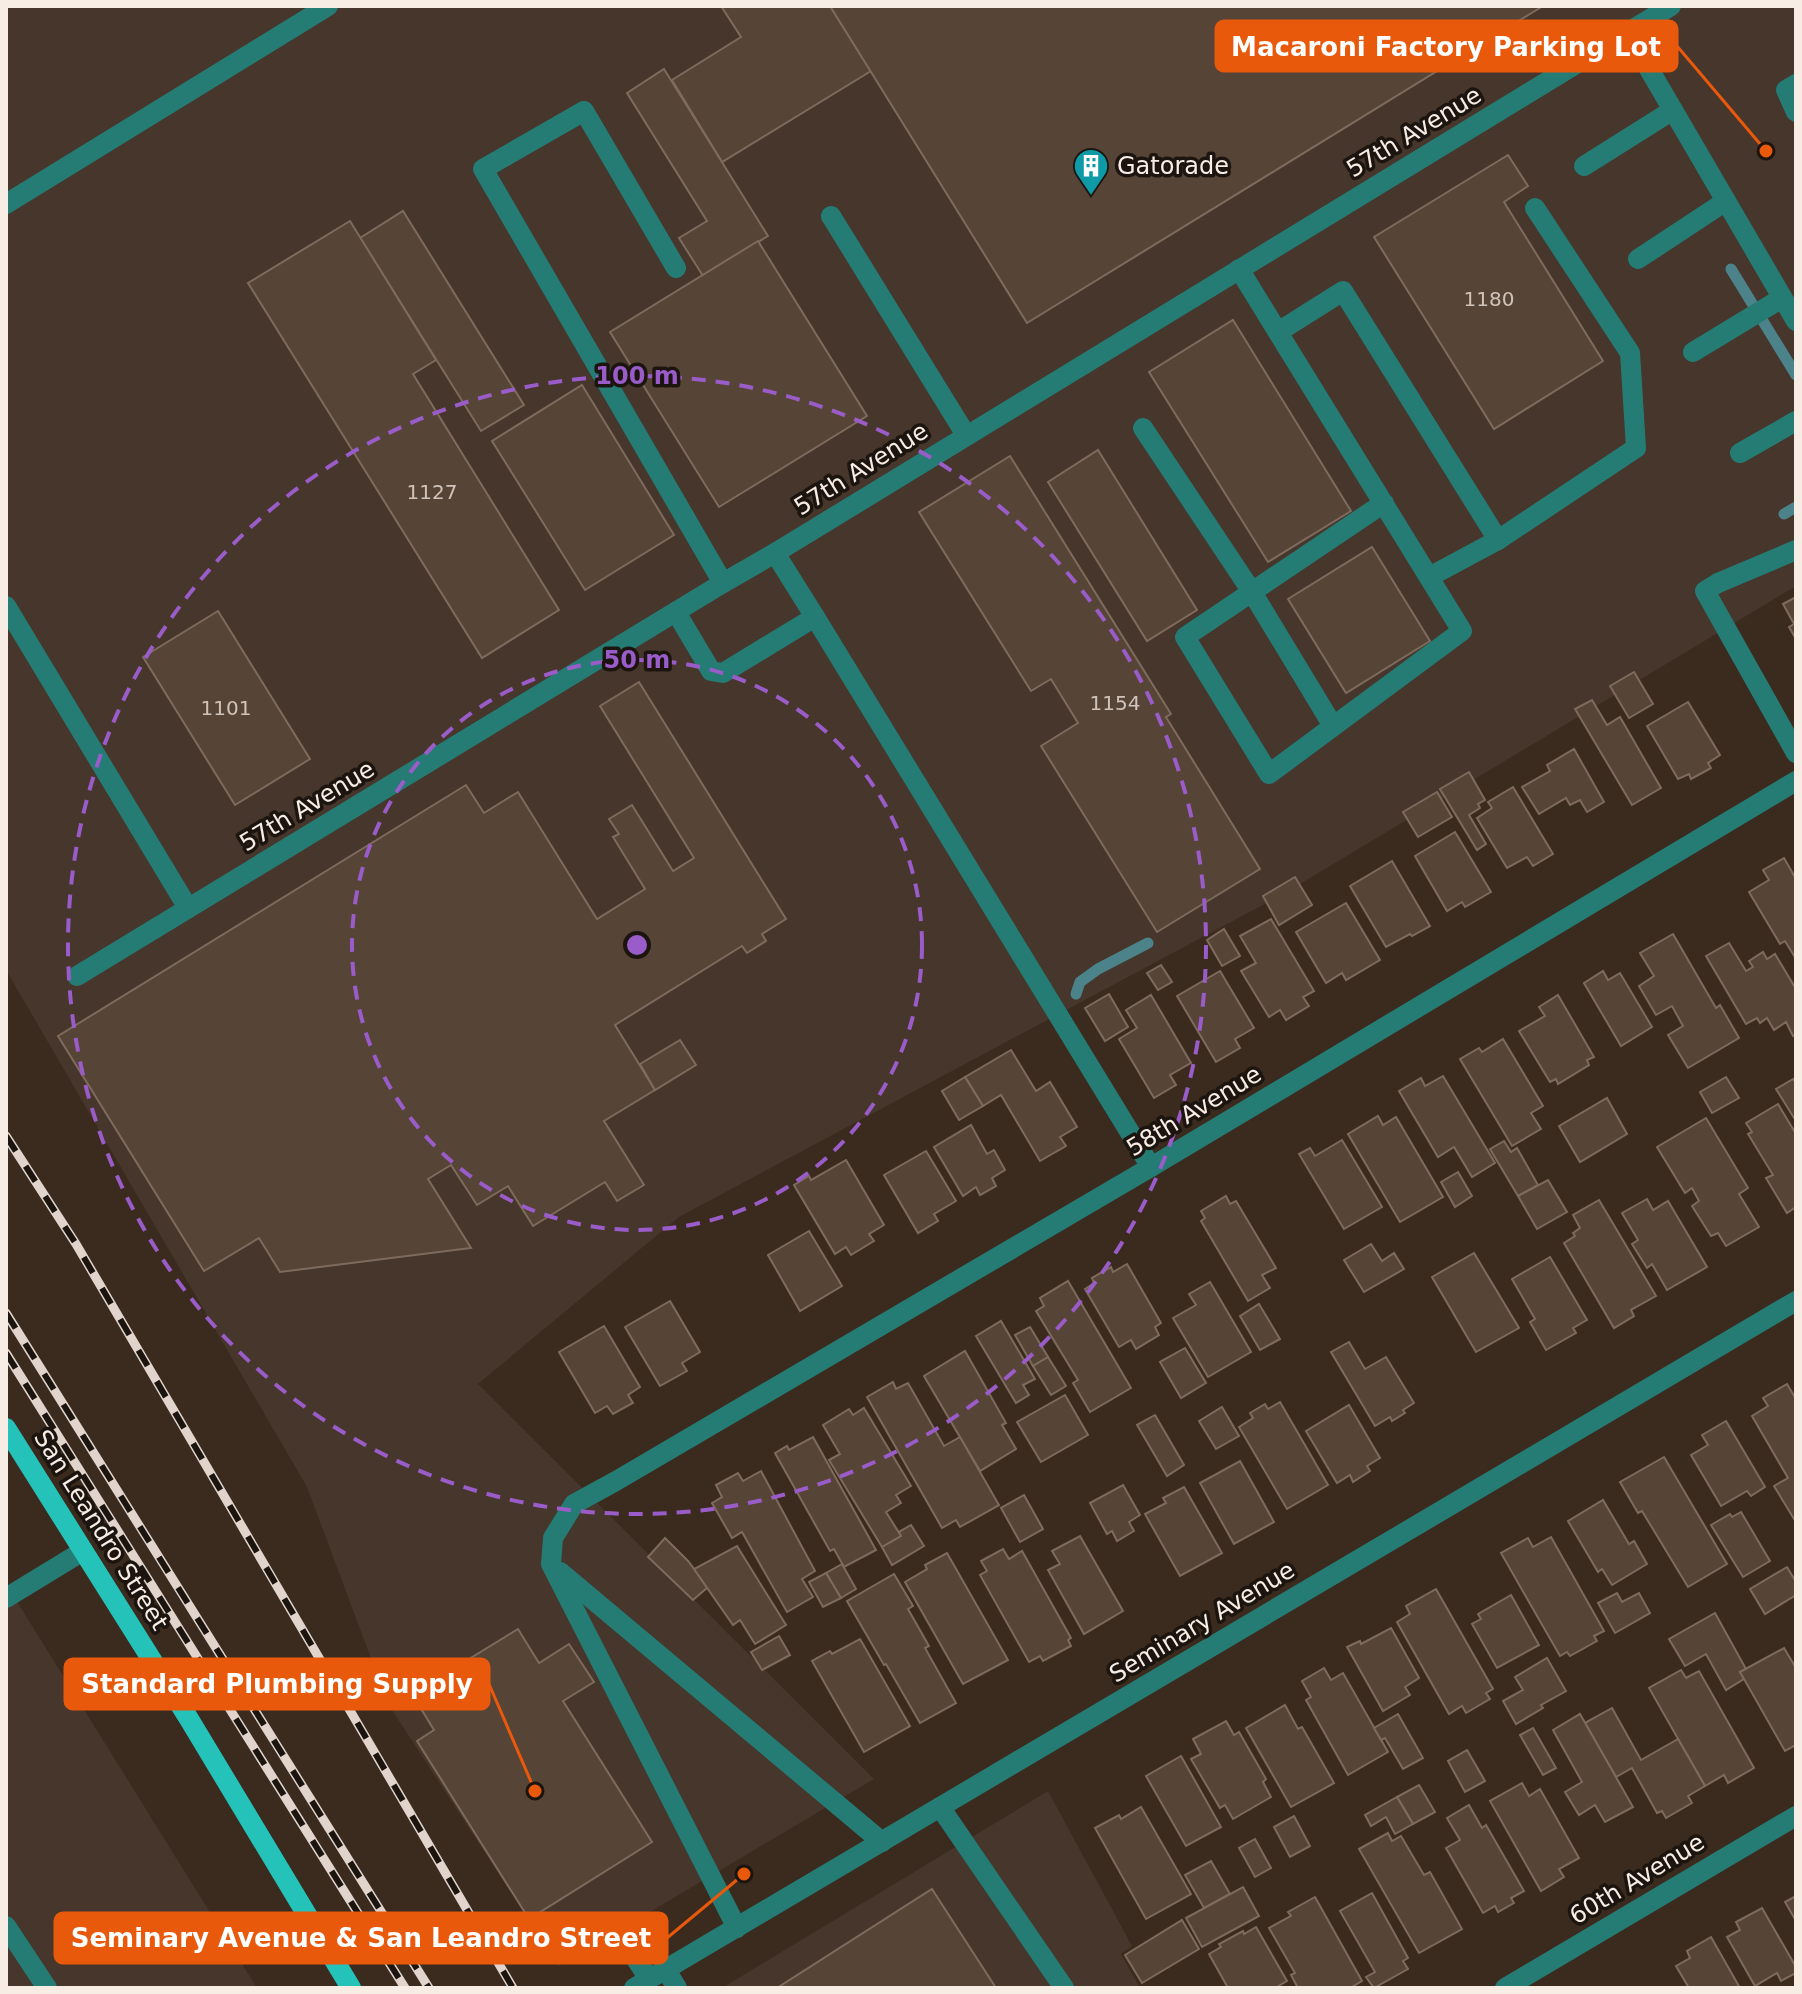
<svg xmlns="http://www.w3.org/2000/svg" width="1802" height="1994" viewBox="0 0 1802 1994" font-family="'DejaVu Sans',sans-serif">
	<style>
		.industrial { fill: #46362b }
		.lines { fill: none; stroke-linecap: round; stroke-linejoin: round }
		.stream { stroke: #4c838a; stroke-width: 11 }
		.building { fill: #564437; stroke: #7e6b5d; stroke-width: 2 }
		.minor { stroke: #257c75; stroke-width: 20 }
		.major { stroke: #24c2b8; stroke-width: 20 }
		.rail-casing { stroke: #e0d4cc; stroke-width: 9 }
		.rail { stroke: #1c150f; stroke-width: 6; stroke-dasharray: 18; stroke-linecap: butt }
		.ring { fill: none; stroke: #9a5cc8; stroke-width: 4; stroke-dasharray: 14 10 }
		.labels { text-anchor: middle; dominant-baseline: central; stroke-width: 7; stroke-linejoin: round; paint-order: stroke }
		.number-label { font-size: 20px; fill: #d0c3ba }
		.street-label { font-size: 24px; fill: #f8ede5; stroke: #1c150f }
		.poi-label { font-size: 24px; fill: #f8ede5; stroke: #1c150f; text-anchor: start }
		.centre { fill: #9a5cc8; stroke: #1c150f; stroke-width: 4 }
		.ring-label { font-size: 24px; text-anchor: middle; font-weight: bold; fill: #9a5cc8; stroke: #1c150f; stroke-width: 7; stroke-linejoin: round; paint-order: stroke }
		.leader { fill: none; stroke: #e8590c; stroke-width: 3 }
		.callout-dot { fill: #e8590c; stroke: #1c150f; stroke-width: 3 }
		.callout { fill: #e8590c; stroke: #e8590c; stroke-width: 3 }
		.callout-label { font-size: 26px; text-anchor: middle; font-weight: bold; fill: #fff }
	</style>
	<rect width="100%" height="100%" fill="#3b2b1e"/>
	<g class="industrial">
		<path d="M6,6h1790v580l-511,307 -606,324 -201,167 396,395 -315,187 -171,-262 -81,-217 -301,-517z"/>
		<path d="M6,1584l251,404h-251z"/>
		<path d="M1048,1791l84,155 -11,8 19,34h-418z"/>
	</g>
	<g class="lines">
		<g class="stream">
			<path d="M1731,269l65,106"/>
			<path d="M1784,514l12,-7"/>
			<path d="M1076,994l4,-12 18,-13 50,-26"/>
		</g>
	</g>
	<g class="building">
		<path d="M721,6h109l41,65 -149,91 -50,-82 69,-43z"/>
		<path d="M830,6h713l-516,317z"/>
		<path d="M664,69l104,167 -65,40 -24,-38 28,-17 -80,-128z"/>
		<path d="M1508,155l20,31 -24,16 99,159 -109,68 -120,-192z"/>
		<path d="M403,211l121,194 -43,26 -121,-193z"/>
		<path d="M350,221l86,139 -23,14 146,236 -77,48 -234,-375z"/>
		<path d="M758,241l109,175 -148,91 -109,-175z"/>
		<path d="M1233,320l118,191 -83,51 -119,-190z"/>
		<path d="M582,385l92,150 -89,55 -93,-149z"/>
		<path d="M1098,450l99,160 -50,31 -99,-159z"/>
		<path d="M1010,456l161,258 -5,3 94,152 -103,63 -116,-186 37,-23 -27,-44 -20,12 -112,-179z"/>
		<path d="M1372,547l58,94 -84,52 -58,-94z"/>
		<path d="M1796,597v42l-7,-12 5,-3 -11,-20z"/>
		<path d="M218,611l92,148 -75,46 -92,-148z"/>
		<path d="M1634,672l19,32 -24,14 -19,-32z"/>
		<path d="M639,682l147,237 -24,15 4,7 -19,12 -5,-7 -127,79 40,65 -51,31 40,64 -27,16 -12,-19 -72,44 -25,-40 -31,19 -26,-40 -23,14 43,69 -191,24 -21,-34 -55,33 -146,-235 408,-251 18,28 34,-21 79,127 48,-30 -32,-52 6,-3 -10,-15 23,-14 41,66 21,-13 -94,-152z"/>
		<path d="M1592,700l15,25 13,-8 41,71 -29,17 -57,-96z"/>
		<path d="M1688,702l32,53 -12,8 3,5 -20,11 -2,-5 -11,5 -31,-53z"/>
		<path d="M1574,749l30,53 -17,10 -7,-12 -10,5 -4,-7 -27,16 -17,-27 28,-16 -3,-6z"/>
		<path d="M1469,772l16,28 -7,4 2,4 -11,7 17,29 -9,6 -37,-61z"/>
		<path d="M1513,787l40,67 -20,12 -6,-9 -20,11 -30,-50 15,-10 -4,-6z"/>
		<path d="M1437,792l15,25 -34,20 -15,-25z"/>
		<path d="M1455,832l36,60 -26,15 -3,-5 -15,9 -32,-55z"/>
		<path d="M1784,858l12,21v80l-11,-18 -5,3 -31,-52 20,-12 -6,-10z"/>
		<path d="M1392,861l38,65 -18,10 -2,-2 -24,13 -36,-61z"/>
		<path d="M1295,877l17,28 -33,20 -16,-29z"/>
		<path d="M1346,903l34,57 -34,20 -4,-7 -16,10 -30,-51z"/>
		<path d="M1271,919l43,72 -11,6 6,9 -23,14 -6,-10 -11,7 -28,-46 15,-8 -16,-27z"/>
		<path d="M1224,929l16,27 -18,10 -15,-26z"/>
		<path d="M1673,934l43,74 4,-3 19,33 -51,30 -20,-33 15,-9 -11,-20 -16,9 -17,-29 15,-10 -14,-23z"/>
		<path d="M1729,943l17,28 7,-4 -4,-6 14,-9 4,7 8,-5 21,35v45l-3,2 -7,-14 -12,8 -7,-12 -7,5 -3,-5 -11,6 -40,-68z"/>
		<path d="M1161,965l11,17 -14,8 -11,-17z"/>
		<path d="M1220,971l34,57 -19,11 5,9 -24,14 -39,-66z"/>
		<path d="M1603,971l5,9 12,-7 32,54 -31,19 -37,-63z"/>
		<path d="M1109,994l19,33 -23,14 -20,-33z"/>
		<path d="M1151,995l40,68 -21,12 6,10 -22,13 -35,-59 18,-11 -11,-18z"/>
		<path d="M1558,995l36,62 -7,3 2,5 -31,19 -2,-5 -6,3 -31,-51 26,-15 -6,-9z"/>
		<path d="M1503,1039l40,67 -12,7 10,16 -29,17 -52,-87 19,-11 3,4z"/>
		<path d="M680,1040l16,25 -41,25 -15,-26z"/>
		<path d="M1011,1050l25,41 14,-9 27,45 -17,10 6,9 -26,15 -39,-66 -18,11 -18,-29z"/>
		<path d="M1443,1076l52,87 -23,14 -18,-30 -16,10 -39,-66 22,-13 4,8z"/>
		<path d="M965,1077l18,29 -24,14 -17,-29z"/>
		<path d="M1726,1077l13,21 -27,15 -12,-21z"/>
		<path d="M1793,1079l3,4v34l-2,1 -18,-29z"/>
		<path d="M1607,1098l20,36 -47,28 -21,-36z"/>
		<path d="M1778,1104l18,30v73l-9,6 -21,-35 7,-3 -25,-41 4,-2 -6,-9z"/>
		<path d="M1378,1116l5,9 13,-8 47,80 -43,25 -52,-88z"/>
		<path d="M1706,1118l42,70 -9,6 20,33 -33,19 -8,-13 -7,3 -19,-30 7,-5 -7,-13 -7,5 -28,-46z"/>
		<path d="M971,1125l16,29 7,-4 11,20 -13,8 4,8 -16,9 -4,-8 -13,9 -29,-49z"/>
		<path d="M1342,1140l40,67 -38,22 -45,-75 11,-6 5,8z"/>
		<path d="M1504,1141l7,11 6,-4 21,37 -20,11 -28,-47z"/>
		<path d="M926,1151l30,50 -22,13 4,7 -20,12 -34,-58z"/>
		<path d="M846,1160l38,65 -15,9 5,7 -23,14 -5,-8 -11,7 -41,-69 15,-9 2,4z"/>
		<path d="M1458,1172l14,24 -17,11 -14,-25z"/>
		<path d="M1548,1180l19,32 -30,17 -19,-33z"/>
		<path d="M1226,1196l4,8 6,-3 40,67 -14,7 8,13 -22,13 -47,-80 4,-3 -4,-7z"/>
		<path d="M1647,1199l6,11 15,-9 39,66 -40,23 -15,-26 -5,4 -15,-24 6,-4 -16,-27z"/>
		<path d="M1599,1200l57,96 -25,14 3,6 -20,12 -50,-85 11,-7 -2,-3 7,-5 -7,-13z"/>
		<path d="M809,1231l33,55 -42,25 -32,-56z"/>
		<path d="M1371,1244l11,17 12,-8 10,16 -40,23 -20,-32z"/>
		<path d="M1474,1253l45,75 -43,24 -44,-75z"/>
		<path d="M1550,1257l37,63 -14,8 3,5 -30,17 -16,-28 5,-3 -23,-40z"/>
		<path d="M1127,1264l34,59 -6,4 4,8 -23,14 -5,-9 -12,7 -34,-58 9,-6 -2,-5 19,-11 2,5z"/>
		<path d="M1068,1281l63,107 -41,24 -17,-29 5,-3 -42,-69 8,-5 -4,-8z"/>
		<path d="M1210,1282l41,70 -43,25 -35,-59 23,-13 -7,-11z"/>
		<path d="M670,1301l30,51 -18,11 5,8 -27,15 -35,-59z"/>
		<path d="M1259,1304l21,35 -20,11 -20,-34z"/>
		<path d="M1001,1321l34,58 -12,6 6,10 -13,8 -40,-67z"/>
		<path d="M604,1326l36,61 -12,8 5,8 -20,11 -6,-8 -12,7 -36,-61z"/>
		<path d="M1030,1327l18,30 -15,9 -18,-31z"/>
		<path d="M1349,1342l16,27 21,-12 28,46 -11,7 2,3 -13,8 -2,-4 -15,9 -44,-74z"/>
		<path d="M1185,1348l21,35 -25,15 -21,-36z"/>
		<path d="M965,1351l41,72 -4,2 14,24 -36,22 -56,-95z"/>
		<path d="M1048,1357l18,29 -15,9 -18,-29z"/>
		<path d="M893,1382l3,7 12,-6 36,63 16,-9 39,68 -39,22 -4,-7 -14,8 -75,-131z"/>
		<path d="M1787,1384l9,15v118l-2,2 -20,-33 14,-8 -36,-62 16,-10 -5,-8z"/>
		<path d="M1065,1395l23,40 -47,27 -24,-40z"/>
		<path d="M1280,1402l48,83 -41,24 -48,-82 14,-9 -3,-5 15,-9 3,5z"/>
		<path d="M1349,1405l31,53 -13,8 3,5 -17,11 -3,-7 -13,8 -31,-52z"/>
		<path d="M1222,1407l17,29 -23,13 -17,-28z"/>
		<path d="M864,1408l47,78 -15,9 5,8 -15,9 15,24 -19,11 -53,-87 11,-6 -17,-29 26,-16 4,6z"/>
		<path d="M1155,1415l29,50 -17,11 -30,-51z"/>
		<path d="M1726,1421l39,66 -14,9 -4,-5 -26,15 -30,-51 17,-10 -6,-10z"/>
		<path d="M813,1437l63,113 -32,17 -10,-18 -4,2 -55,-98 12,-7 2,4z"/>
		<path d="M1664,1457l63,107 -39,23 -46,-76 -4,2 -18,-31z"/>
		<path d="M1240,1461l34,61 -40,22 -34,-61z"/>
		<path d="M761,1471l54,100 -13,8 11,18 -26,15 -45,-80 -10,6 -20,-35 10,-6 -6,-12 22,-12 5,8z"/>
		<path d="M1123,1485l17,30 -11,7 5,9 -17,10 -5,-10 -5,3 -17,-31z"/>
		<path d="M1184,1487l38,66 -42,23 -35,-62 21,-11 -3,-5z"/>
		<path d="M1024,1495l19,34 -23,13 -19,-34z"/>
		<path d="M1603,1500l26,44 5,-3 13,23 -35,21 -10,-16 -4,3 -30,-51z"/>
		<path d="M1741,1512l29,49 -27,16 -32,-52 19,-11 2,3z"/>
		<path d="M911,1525l13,21 -32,19 -10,-18 19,-11 -2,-4z"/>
		<path d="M1080,1536l43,75 -39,23 -36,-64 12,-6 -8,-13z"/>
		<path d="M1551,1537l53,94 -10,5 3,5 -27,15 -3,-4 -7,4 -59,-103 27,-15 5,9z"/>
		<path d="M665,1538l23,23 20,26 -15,13 -45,-43z"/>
		<path d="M737,1546l49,79 -31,19 -15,-24 -7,5 -39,-56z"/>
		<path d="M1003,1549l6,10 13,-8 49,87 -3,2 3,6 -28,15 -3,-5 -11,6 -49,-87 7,-4 -6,-10z"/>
		<path d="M947,1553l61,107 -45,24 -58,-102 22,-13 -2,-4z"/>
		<path d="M842,1564l14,25 -15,9 -15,-25z"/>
		<path d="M1787,1567l9,15v13l-31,19 -15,-25z"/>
		<path d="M826,1573l15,25 -18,9 -14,-25z"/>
		<path d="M894,1574l19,32 -5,3 21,37 -4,2 31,55 -36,20 -34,-59 -2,1 -37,-64z"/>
		<path d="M1436,1589l57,100 -7,4 4,6 -24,14 -4,-7 -13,8 -52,-92 13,-8 -4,-8z"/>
		<path d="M1617,1593l5,9 17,-9 11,20 -35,20 -17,-30z"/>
		<path d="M1511,1595l28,50 -42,23 -25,-44 9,-5 -3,-5z"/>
		<path d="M1715,1613l31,56 -6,3 4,7 -18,11 -20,-36 -21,12 -16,-27z"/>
		<path d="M1391,1628l28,50 -14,9 5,8 -27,16 -36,-64 13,-6 1,3z"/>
		<path d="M518,1629l21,34 30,-19 25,38 -31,19 89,141 -123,77 -112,-178 17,-11 -22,-36z"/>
		<path d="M779,1636l11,19 -28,15 -11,-18z"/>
		<path d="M860,1639l50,87 -46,26 -52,-91 18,-10 2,3z"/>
		<path d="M1784,1648l12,20v77l-11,6 -45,-79z"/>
		<path d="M1547,1658l19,33 -25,14 2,3 -27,16 -13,-23 20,-11 -8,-13z"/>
		<path d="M1324,1668l7,12 12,-7 45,79 -40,23 -42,-75 5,-3 -9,-16z"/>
		<path d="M1681,1670l5,8 13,-7 55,97 -26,15 -4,-8 -19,11 -56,-98z"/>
		<path d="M1285,1705l13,24 4,-2 32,56 -43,24 -45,-79z"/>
		<path d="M1612,1708l29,52 37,-21 27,47 -17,10 4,7 -26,15 -4,-7 -5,2 -25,-45 -16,9 -31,-54z"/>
		<path d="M1398,1714l25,44 -20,11 -18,-31 -4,2 -7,-12z"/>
		<path d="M1580,1714l53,93 -28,15 -10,-17 -16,10 -14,-23 17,-10 -29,-52z"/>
		<path d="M1226,1721l8,14 5,-3 27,47 -3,3 8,15 -38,22 -8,-14 -5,3 -29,-49 10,-5 -8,-15z"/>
		<path d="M1533,1728l23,40 -13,7 -23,-40z"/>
		<path d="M1467,1750l18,31 -20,11 -17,-31z"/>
		<path d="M1181,1756l40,71 -35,19 -40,-70z"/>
		<path d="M1522,1783l7,13 11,-7 39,69 -20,11 5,8 -23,14 -51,-90z"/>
		<path d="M1419,1785l16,27 -22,12 -16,-27z"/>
		<path d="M1397,1797l16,27 -18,10 -9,-17 -15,9 -6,-11z"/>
		<path d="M1469,1805l13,23 4,-3 38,66 -13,7 3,5 -16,9 -3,-6 -12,7 -37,-65 14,-8 -13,-22z"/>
		<path d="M1141,1807l50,87 -45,25 -51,-91 24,-13 2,4z"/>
		<path d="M1294,1816l16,30 -20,11 -16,-30z"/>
		<path d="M1388,1833l4,8 9,-5 23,39 6,-3 32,57 -43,24 -60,-104z"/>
		<path d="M1255,1839l16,29 -16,9 -16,-29z"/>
		<path d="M1211,1861l19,33 -26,14 -19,-33z"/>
		<path d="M1243,1887l16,29 -57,31 -16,-29z"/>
		<path d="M932,1889l64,99h-219z"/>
		<path d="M1372,1893l36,65 -5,3 5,8 -34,19 -8,-11 9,-5 -35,-61z"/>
		<path d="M1796,1896v25l-11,-19z"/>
		<path d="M1315,1897l47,84 -12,7h-52l-7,-13 4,-2 -26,-45 22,-12 -3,-4z"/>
		<path d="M1762,1908l34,59v6l-15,8 -4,-8 -22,13 -28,-49 13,-7 -4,-8z"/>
		<path d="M1182,1920l17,29 -57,34 -17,-28z"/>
		<path d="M1256,1927l31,54 -12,7h-47l-19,-34 12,-7 -2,-3 24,-13 1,3z"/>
		<path d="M1711,1937l29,51h-51l-13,-22 14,-8 -3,-7z"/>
	</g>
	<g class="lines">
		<g class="minor">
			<path d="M1628,33l168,288"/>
			<path d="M1796,84l-10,6 10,22"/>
			<path d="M1584,166l89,-56"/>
			<path d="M6,204l322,-198"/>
			<path d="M831,216l135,219"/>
			<path d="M1638,259l88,-58"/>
			<path d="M676,268l-92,-157 -101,58 240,414"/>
			<path d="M1239,269l223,362 -193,143 -84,-137 199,-134"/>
			<path d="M1278,332l65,-41 155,249"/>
			<path d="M1693,352l89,-54"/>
			<path d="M1143,428l109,164 81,134"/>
			<path d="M1740,453l56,-32"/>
			<path d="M1796,550l-78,33 -13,8 91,162"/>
			<path d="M1429,577l69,-37 138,-92 -6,-95 -95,-145"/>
			<path d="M6,606l182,302"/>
			<path d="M676,612l35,59 12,2 92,-56 -40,-64"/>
			<path d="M815,617l336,550"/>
			<path d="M77,976l646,-393 52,-30 896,-547"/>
			<path d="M560,1572l322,270"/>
			<path d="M6,1598l77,-47"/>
			<path d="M940,1807l124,181"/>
			<path d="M613,1923l36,56"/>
			<path d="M6,1926l41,62"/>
			<path d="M737,1928l-186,-364 2,-26 21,-34 42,-23 535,-314 645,-386"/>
			<path d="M666,1970l11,18"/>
			<path d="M634,1988l1162,-687"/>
			<path d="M1505,1988l291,-172"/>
		</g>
		<path class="major" d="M6,1428l183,291 162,269"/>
		<defs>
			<g id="rail">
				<path d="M6,1136l70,108 437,744"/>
				<path d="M6,1313l423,675"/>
				<path d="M6,1353l399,635"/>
			</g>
		</defs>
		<use href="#rail" class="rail-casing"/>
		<use href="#rail" class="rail"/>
	</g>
	<g class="ring">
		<circle cx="637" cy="945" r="285"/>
		<circle cx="637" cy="945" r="569"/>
	</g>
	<defs>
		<symbol id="building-pin" viewBox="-11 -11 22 30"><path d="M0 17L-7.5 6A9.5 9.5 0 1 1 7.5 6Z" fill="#0f9aa8" stroke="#1c150f"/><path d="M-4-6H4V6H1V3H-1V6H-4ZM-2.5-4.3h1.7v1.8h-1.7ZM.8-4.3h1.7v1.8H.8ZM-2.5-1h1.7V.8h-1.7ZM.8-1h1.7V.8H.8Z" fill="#fff"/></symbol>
	</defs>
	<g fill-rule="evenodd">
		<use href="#building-pin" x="1071" y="146" width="40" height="54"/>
	</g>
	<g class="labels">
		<g class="number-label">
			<text x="1489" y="299">1180</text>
			<text x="432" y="492">1127</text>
			<text x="1115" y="703">1154</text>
			<text x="226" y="708">1101</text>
		</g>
		<g class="street-label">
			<text transform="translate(1414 132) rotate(-31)">57th Avenue</text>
			<text transform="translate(861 469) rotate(-32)">57th Avenue</text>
			<text transform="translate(307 806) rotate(-31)">57th Avenue</text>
			<text transform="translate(1194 1111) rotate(-31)">58th Avenue</text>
			<text transform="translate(101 1530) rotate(58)">San Leandro Street</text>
			<text transform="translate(1202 1622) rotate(-31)">Seminary Avenue</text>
			<text transform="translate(1637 1879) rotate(-31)">60th Avenue</text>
		</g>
		<g class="poi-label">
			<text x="1117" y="166">Gatorade</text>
		</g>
	</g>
	<circle cx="637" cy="945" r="12" class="centre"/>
	<g class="ring-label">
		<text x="637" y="384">100 m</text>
		<text x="637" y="668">50 m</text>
	</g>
	<path class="leader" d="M1766 151L1677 46M535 1791L489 1684M744 1874L667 1938"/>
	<g class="callout-dot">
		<circle cx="1766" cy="151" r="8"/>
		<circle cx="535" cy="1791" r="8"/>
		<circle cx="744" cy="1874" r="8"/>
	</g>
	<g class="callout">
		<rect x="1216" y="21" width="461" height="50" rx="8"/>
		<rect x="65" y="1659" width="424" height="50" rx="8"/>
		<rect x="55" y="1913" width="612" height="50" rx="8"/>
	</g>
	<g class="callout-label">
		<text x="1446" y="56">Macaroni Factory Parking Lot</text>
		<text x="277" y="1693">Standard Plumbing Supply</text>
		<text x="361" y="1947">Seminary Avenue &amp; San Leandro Street</text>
	</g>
	<rect width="1802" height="1994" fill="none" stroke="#f8ede5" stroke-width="16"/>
</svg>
